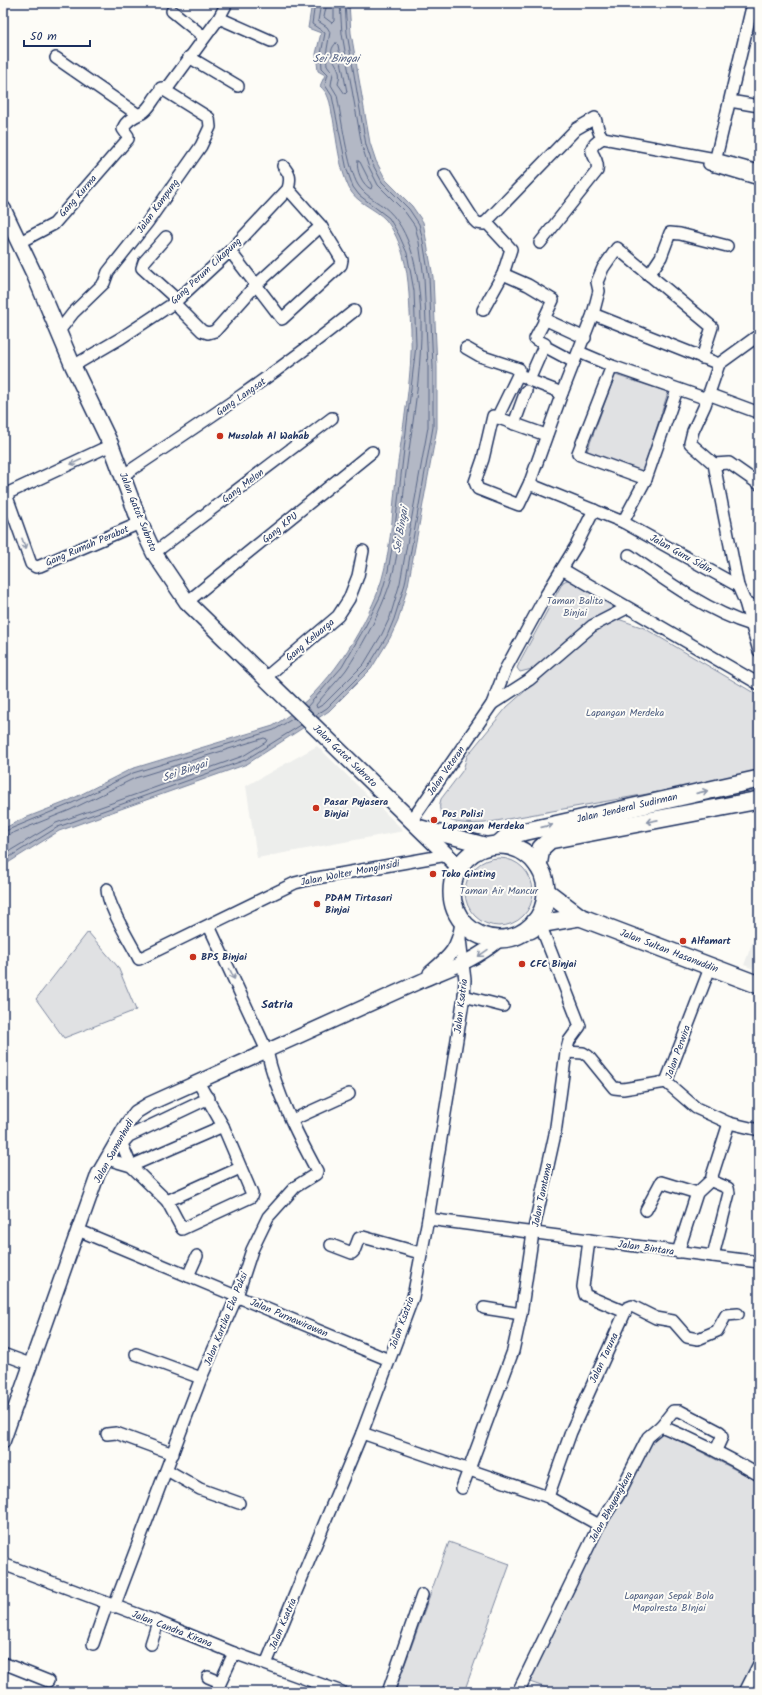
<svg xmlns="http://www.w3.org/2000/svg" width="762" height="1695" viewBox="0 0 762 1695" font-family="Kalam,sans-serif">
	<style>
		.built { fill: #edeeec }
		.green { fill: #e0e1e3; stroke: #7e88a0 }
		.water { fill: #b3b8c5; stroke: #76819c }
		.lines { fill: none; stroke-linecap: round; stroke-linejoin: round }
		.shore { stroke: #586687; stroke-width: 1 }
		.minor-casing { stroke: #1b2f5e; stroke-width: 14 }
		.tertiary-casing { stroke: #1b2f5e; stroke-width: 16 }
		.secondary-casing { stroke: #1b2f5e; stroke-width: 18 }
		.primary-casing { stroke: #1b2f5e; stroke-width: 20 }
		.minor { stroke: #fdfcf7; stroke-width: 11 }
		.tertiary { stroke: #fdfcf7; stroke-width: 13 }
		.secondary { stroke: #fdfcf7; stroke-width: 15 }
		.primary { stroke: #fdfcf7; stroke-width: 17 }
		.oneway { stroke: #8c96aa }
		.poi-dot { fill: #c8321e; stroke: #fdfcf7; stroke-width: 1.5 }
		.labels { text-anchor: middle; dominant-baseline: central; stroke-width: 4; stroke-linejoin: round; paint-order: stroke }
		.street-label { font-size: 10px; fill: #1b2f5e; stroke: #fdfcf7 }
		.poi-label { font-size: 10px; font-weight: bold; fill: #1b2f5e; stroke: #fdfcf7; text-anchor: start }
		.park-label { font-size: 10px; fill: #4c5c7f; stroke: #fdfcf7 }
		.water-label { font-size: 11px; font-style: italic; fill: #49587d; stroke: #fdfcf7 }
		.quarter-label { font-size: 12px; font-weight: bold; fill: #1b2f5e; stroke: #fdfcf7 }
	</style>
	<rect width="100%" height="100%" fill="#fdfcf7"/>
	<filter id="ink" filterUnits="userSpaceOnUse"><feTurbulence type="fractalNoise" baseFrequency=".025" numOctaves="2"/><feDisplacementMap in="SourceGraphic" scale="8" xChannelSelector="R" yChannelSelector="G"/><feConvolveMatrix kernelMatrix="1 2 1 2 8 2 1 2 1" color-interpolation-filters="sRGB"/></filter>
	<g filter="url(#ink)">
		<g class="built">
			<path d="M317,746l87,85 -147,27 -11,-72z"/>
			<path d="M759,925v46l-15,-6z"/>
		</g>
		<g class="green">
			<path d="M615,375l53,17 -26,82 -56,-20z"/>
			<path d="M567,580h6l43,25 3,5 -19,5 -68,54 -12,3 -3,-4 4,-9 42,-77z"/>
			<path d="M618,619l26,9 115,68v78l-274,49c-16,1 -53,3 -44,-24l22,-29 4,-14 40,-49 88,-78z"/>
			<circle cx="499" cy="892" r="34"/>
			<path d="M88,932l30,35 18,43 -72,28 -28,-39z"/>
			<path d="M663,1432l96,50v210h-201l-31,-11 123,-246z"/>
			<path d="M449,1542l61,22 -46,128h-69z"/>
		</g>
		<path class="water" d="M312,3h37l2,30 19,110 6,18 10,19 26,26 11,16 10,55 4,90v61l-29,157 -10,36 -8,17 -19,31 -42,42 -82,53 -188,67 -56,35v-37l17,-9 46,-18 65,-33 142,-43c48,-29 83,-81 104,-132 14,-37 15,-78 19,-116 6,-49 17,-99 15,-149 -2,-25 -1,-49 -8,-74 -3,-11 -9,-25 -17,-35 -11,-12 -30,-17 -37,-32 -10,-21 -12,-47 -16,-70 -2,-6 -2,-15 -5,-21 -1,-4 -5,-8 -8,-11l5,-11 -7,-4 -2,-17 5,-21 -13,-5z"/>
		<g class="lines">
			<g class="shore">
				<path d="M321,3l-3,18 9,6 3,5 -4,23 1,10 6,8 -2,12 6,10c4,21 11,74 21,90 6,9 16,15 25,21 15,11 24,30 29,47 20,73 2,154 -7,227 -4,39 -5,81 -20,117 -10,25 -24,51 -39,73 -9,12 -21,23 -30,35l1,3 7,-4 40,-40 18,-30 8,-17 10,-34 28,-156v-60l-4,-89 -5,-36 -4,-16 -10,-14 -27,-27 -10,-20 -6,-19 -20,-112 -2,-31"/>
				<path d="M327,3l-3,14 8,6 2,-2v-18"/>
				<path d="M336,43l2,2 9,47 -2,2 -7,-10c1,-4 2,-8 1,-12 -2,-10 -14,-18 -3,-29z"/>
				<path d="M358,161l2,1 12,24 -1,3c-8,-3 -16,-20 -13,-28z"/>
				<path d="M307,707l35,-40 23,-40 16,-32 7,-24 6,-35 22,-191 -2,-54 -7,-38 -8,-18 -10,-17 -30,-23 -6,-8 -6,-17 -15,-74 -7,-11 3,-11 -6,-6 -1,-14 4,-21 -13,-9 3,-21"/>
				<path d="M316,715l11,-7 41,-41 19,-31 7,-17 11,-35 28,-157v-60l-4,-90 -6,-36 -4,-17 -10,-15 -27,-27 -10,-19 -6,-18 -19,-112 -2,-30"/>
				<path d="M3,832l65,-27 65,-32 141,-43 20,-12"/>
				<path d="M3,837l67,-27 65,-32 129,-40 3,1 -1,3 -23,14 -187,67 -53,32"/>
				<path d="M3,861l55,-34 187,-67 56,-35"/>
			</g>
			<defs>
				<g id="minor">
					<path d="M172,11l32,26"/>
					<path d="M219,18l52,23"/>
					<path d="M189,57l49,29"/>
					<path d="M56,58l81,56"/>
					<path d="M730,101l29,5"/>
					<path d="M709,164l50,15"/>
					<path d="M714,166l37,-155 8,2"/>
					<path d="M445,175l29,45 3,3 7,1 92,-95 19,-11 4,14 4,6 112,21 44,12"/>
					<path d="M166,237l-22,25 -2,6 31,28 1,7 28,28 6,2 7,-2 40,-45 66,-60"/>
					<path d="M20,242l34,-18 74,-85v-3l-5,-7c2,-8 12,-13 19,-16 11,-6 12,-22 27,-27l50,-68 8,-15"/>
					<path d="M540,243l57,-72c4,-17 -18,-19 6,-33"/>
					<path d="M230,251l52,68 59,-54 1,-5 -21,-34 -33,-37"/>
					<path d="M503,274l25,11 25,15 -9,19 41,19"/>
					<path d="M649,275l12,-18 9,-24 10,1 47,12"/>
					<path d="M483,310l20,-36 8,-25 -25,-27"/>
					<path d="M593,314l126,50"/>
					<path d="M545,320l-10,19 10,5 -1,2 30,16"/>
					<path d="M59,331l14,-18 31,-30 4,-11 39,-49 54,-77 9,-19 -1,-9 -48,-30"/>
					<path d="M759,335l-40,29 -14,41 -12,26 -3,12 24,21 24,122 7,16 14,49"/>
					<path d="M544,346l-15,34 33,13"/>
					<path d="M466,348l14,8 39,13 -1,6"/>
					<path d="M579,352l33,14 95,33"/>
					<path d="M702,358l10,-31 -95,-79 -14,20 -6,14 2,9 -6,23 -31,79 -32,89 4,4 89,36 115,64"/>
					<path d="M73,366l48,-28 53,-35 56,-52 58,-62c3,-11 2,-15 -5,-23"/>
					<path d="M612,366l-34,87 2,2 66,24"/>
					<path d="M708,394l46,17"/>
					<path d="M497,418l21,-43 7,2"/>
					<path d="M514,424l12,-33"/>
					<path d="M111,445l-105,49 25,70 5,3 4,-1 100,-43"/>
					<path d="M714,464l15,-1 30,21"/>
					<path d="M122,476c80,-53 158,-105 232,-165"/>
					<path d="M530,482l-11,23 -41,-16 -3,-7 8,-23 10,-43 53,19"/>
					<path d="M623,522l23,-43 31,-89"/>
					<path d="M154,553l178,-135"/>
					<path d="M629,555c37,26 80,57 123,70"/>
					<path d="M562,569l197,115"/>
					<path d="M187,602l185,-150"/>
					<path d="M745,602l14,6"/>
					<path d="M265,678l73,-62 11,-17 9,-23 5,-25"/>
					<path d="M492,704l37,-24 63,-54 35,-18"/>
					<path d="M412,820l80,-116 14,-36 40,-73 30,-49 18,-36"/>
					<path d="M107,889c0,16 24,54 32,70l156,-76 16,-4 136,-24"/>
					<path d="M710,968l-44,114 30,26 33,15 30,7"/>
					<path d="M464,996l39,10"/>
					<path d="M566,1052l17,1 5,3 26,32 9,1 43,-7"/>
					<path d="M209,1098l-80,38 -7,8 9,22 92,-40"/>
					<path d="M292,1120l57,-26"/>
					<path d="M107,1159l24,7 36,35 15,28 69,-32 1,-3 -29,-68 -25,-44"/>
					<path d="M167,1201l73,-33"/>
					<path d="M646,1210l15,-28 36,11"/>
					<path d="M428,1219l331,43"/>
					<path d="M78,1230l311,130"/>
					<path d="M589,1240l-6,47 2,8 40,17"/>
					<path d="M331,1245l21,8 2,-2 5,-13 4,-1 57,16"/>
					<path d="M678,1252l19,-59 15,-14"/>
					<path d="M713,1256l16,-63 -1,-5 -14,-6 -2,-6 17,-53"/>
					<path d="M188,1276l9,-20"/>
					<path d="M484,1308l37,6"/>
					<path d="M3,1354l27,10"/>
					<path d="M136,1354l65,24"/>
					<path d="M661,1426l12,-15h7l40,21 2,5 -6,13"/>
					<path d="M362,1433l186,64 51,28"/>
					<path d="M107,1434l9,-1 57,21"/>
					<path d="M167,1470l33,19 39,14"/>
					<path d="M462,1488l51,-137 8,-37 12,-81 22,-99 11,-82 3,-11 11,-15 -40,-102"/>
					<path d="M548,1497l23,-65 56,-124 5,-2 24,12 17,3 14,16 11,2 19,-8 9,-16 12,-1"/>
					<path d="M3,1564l155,58 76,31 108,39"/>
					<path d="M114,1607l87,-229 36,-82 15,-46 16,-33 27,-30 21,-13 1,-3c-20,-37 -41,-78 -50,-120l-58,-125"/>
					<path d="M93,1644l14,-40"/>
					<path d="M151,1644l7,-22"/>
					<path d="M3,1663l45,18"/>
					<path d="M266,1664l96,-231 51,-136 15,-78 36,-223 1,-16 -5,-41"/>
					<path d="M208,1677l12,5"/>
					<path d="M216,1692l18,-39"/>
					<path d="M388,1692l34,-97"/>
					<path d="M518,1692l81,-167 19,-29 30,-59 13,-11c34,14 66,30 98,49"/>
					<path d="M745,1692l14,-28"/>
				</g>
				<g id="tertiary">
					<path d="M430,973c20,-17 28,-23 32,-50"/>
					<path d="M3,1442l95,-268 29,-50 9,-12 13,-8 272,-123c30,-13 53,-20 78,-41"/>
				</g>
				<g id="secondary">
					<path d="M3,209l32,67 38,90 38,79 29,78 14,30 33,49 272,265"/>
					<path d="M421,828l67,18"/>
				</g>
				<g id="primary">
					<path d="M499,844l8,-7 7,-3 245,-55"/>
					<circle cx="499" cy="892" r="47"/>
					<path d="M538,866l3,-18 9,-8 209,-40"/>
					<path d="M547,892l33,25 179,68"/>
					<path d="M530,930l10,-6 40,-7"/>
				</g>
			</defs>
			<use href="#minor" class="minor-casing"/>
			<use href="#tertiary" class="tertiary-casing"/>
			<use href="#secondary" class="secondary-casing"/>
			<use href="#primary" class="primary-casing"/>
			<use href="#minor" class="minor"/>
			<use href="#tertiary" class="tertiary"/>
			<use href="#secondary" class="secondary"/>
			<use href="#primary" class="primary"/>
		</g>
		<defs><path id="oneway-shaft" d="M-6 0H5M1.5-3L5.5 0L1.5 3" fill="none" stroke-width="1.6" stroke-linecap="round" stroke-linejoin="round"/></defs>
		<g class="oneway">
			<use href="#oneway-shaft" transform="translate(76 462) rotate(155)"/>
			<use href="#oneway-shaft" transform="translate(24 544) rotate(70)"/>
			<use href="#oneway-shaft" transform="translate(702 792) rotate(-13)"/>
			<use href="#oneway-shaft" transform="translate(652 821) rotate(169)"/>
			<use href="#oneway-shaft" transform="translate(547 826) rotate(-13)"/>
			<use href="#oneway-shaft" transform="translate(483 953) rotate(145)"/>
			<use href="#oneway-shaft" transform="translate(232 974) rotate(65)"/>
		</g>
	</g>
	<g class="poi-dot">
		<circle cx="220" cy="436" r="4"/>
		<circle cx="316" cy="808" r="4"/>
		<circle cx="434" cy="820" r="4"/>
		<circle cx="433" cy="874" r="4"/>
		<circle cx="317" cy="904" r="4"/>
		<circle cx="683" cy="941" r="4"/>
		<circle cx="193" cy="957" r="4"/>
		<circle cx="522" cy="964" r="4"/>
	</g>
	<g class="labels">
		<g class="street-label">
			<text transform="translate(78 196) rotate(-49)">Gang Kurma</text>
			<text transform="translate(158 206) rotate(-54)">Jalan Kampung</text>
			<text transform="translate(206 271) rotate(-43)">Gang Perum Cikapung</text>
			<text transform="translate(241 397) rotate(-35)">Gang Langsat</text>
			<text transform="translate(243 486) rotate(-37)">Gang Melon</text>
			<text transform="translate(138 512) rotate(68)">Jalan Gatot Subroto</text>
			<text transform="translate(280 528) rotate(-39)">Gang KPU</text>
			<text transform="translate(87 546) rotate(-23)">Gang Rumah Perabot</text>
			<text transform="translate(681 554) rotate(29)">Jalan Guru Sidin</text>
			<text transform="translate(310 640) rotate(-40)">Gang Keluarga</text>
			<text transform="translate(345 756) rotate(44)">Jalan Gatot Subroto</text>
			<text transform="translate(446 771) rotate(-55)">Jalan Veteran</text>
			<text transform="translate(627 808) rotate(-13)">Jalan Jenderal Sudirman</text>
			<text transform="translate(350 873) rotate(-11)">Jalan Wolter Monginsidi</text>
			<text transform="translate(669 951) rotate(21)">Jalan Sultan Hasanuddin</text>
			<text transform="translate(461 1006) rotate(-83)">Jalan Ksatria</text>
			<text transform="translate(678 1052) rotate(-70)">Jalan Perwira</text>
			<text transform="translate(114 1151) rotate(-61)">Jalan Samanhudi</text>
			<text transform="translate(542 1195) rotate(-78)">Jalan Tamtama</text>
			<text transform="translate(646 1248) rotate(8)">Jalan Bintara</text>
			<text transform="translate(289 1318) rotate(23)">Jalan Purnawirawan</text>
			<text transform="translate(226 1319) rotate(-68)">Jalan Kartika Eka Paksi</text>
			<text transform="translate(402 1323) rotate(-70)">Jalan Ksatria</text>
			<text transform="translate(604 1358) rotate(-65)">Jalan Taruna</text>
			<text transform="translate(611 1507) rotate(-61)">Jalan Bhayangkara</text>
			<text transform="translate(283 1624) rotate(-67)">Jalan Ksatria</text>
			<text transform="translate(172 1629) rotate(21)">Jalan Candra Kirana</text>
		</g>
		<g class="poi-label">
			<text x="228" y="436">Musolah Al Wahab</text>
			<text x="324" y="802">Pasar Pujasera<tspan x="324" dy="12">Binjai</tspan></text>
			<text x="442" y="814">Pos Polisi<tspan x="442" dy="12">Lapangan Merdeka</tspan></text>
			<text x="441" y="874">Toko Ginting</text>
			<text x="325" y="898">PDAM Tirtasari<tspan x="325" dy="12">Binjai</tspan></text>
			<text x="691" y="941">Alfamart</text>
			<text x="201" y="957">BPS Binjai</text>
			<text x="530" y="964">CFC Binjai</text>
		</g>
		<g class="park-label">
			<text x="575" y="601">Taman Balita<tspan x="575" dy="12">Binjai</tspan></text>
			<text x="625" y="713">Lapangan Merdeka</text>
			<text x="499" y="891">Taman Air Mancur</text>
			<text x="669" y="1596">Lapangan Sepak Bola<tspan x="669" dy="12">Mapolresta BInjai</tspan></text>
		</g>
		<g class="water-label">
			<text x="336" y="59">Sei Bingai</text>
			<text transform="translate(401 530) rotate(-80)">Sei Bingai</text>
			<text transform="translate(185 771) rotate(-19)">Sei Bingai</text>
		</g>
		<g class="quarter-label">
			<text x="277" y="1004">Satria</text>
		</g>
	</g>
	<rect width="762" height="1695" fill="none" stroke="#fdfcf7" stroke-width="16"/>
	<rect x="8" y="8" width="746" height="1679" fill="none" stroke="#1b2f5e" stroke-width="1.5" filter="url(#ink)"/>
	<path d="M24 40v6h66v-6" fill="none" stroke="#1b2f5e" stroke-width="2"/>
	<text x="30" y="40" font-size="12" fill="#1b2f5e" stroke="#fdfcf7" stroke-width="3" paint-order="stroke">50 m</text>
</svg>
